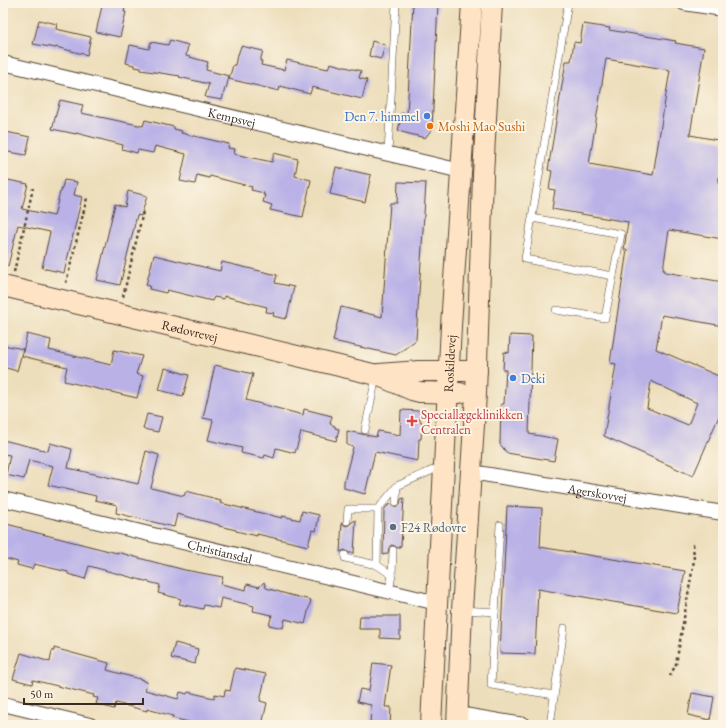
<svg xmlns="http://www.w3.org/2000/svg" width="726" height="728" viewBox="0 0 726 728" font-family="'EB Garamond',serif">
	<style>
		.building { fill: #bab2e7; fill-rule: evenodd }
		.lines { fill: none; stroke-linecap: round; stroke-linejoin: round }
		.lane-casing { stroke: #564536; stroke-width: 8 }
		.street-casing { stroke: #564536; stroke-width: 16 }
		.secondary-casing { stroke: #564536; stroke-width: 22 }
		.path { stroke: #564536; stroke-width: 2.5; stroke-dasharray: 3 3; stroke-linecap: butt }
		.lane { stroke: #fff; stroke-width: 7 }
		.street { stroke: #fff; stroke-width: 14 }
		.secondary { stroke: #fee4c5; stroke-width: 20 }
		.shop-dot { fill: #3f7fe0; stroke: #fcf5e5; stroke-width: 1.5 }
		.food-dot { fill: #e8710a; stroke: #fcf5e5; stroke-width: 1.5 }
		.health-dot { fill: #e0444e; stroke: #fcf5e5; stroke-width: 1.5 }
		.service-dot { fill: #5c6f8a; stroke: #fcf5e5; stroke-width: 1.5 }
		.labels { text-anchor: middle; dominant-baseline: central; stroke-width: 4; stroke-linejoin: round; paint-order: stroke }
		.shop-label { font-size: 13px; fill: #366cbe; stroke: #fcf5e5; text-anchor: end }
		.street-label { font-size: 13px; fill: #3b2a1e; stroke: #fcf5e5 }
		.food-label { font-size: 13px; fill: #c56008; stroke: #fcf5e5; text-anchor: start }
		.health-label { font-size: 13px; fill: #be3a42; stroke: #fcf5e5; text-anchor: start }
		.service-label { font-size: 13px; fill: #4e5e75; stroke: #fcf5e5; text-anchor: start }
	</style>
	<rect width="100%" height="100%" fill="#fcf5e5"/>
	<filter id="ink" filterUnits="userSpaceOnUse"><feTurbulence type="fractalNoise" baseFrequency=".025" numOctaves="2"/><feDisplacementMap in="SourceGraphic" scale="8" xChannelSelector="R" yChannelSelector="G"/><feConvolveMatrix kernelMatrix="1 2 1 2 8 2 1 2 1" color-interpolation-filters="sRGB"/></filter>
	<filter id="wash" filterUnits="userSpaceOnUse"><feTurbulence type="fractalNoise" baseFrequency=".012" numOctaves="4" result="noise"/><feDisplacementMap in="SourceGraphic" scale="16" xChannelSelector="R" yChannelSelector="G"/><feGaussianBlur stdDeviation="0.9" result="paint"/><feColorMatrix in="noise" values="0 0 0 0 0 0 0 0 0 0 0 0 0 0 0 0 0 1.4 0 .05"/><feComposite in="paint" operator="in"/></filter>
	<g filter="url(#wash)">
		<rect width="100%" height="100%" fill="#eddebb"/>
		<g id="blocks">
			<g class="building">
				<path d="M104,3h22l-2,9h2l-6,25 -24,-5 6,-26h1z"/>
				<path d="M413,3h25l-6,126 -7,9 -27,-7 4,-18 5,2z"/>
				<path d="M39,20l18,4 -1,5 35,8 -4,18 -31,-8v1l-23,-4z"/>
				<path d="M583,24l27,4 -1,2 67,11 -1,2 29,5 -14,87 33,6v13l-5,30 5,1v54l-54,-9 -6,40h2v2l58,10v44l-61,-11 -6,34 67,29v29l-30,69 -89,-40 12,-72 -6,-1 17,-113h-3l4,-28 -76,-13 3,-19 -6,-1 3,-18 -4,-1 18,-109h5l3,-19 6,1zM606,59l64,11 -17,105 -64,-11zM651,381l46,22 -9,22 -41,-17z"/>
				<path d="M170,40l18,5 -2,11 22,6 -2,8 23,6 -3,13 -1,-1 -3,12 -17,-3 4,-13 -30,-7 1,-1 -39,-6v-2l-7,-1v-2l-8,-2 4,-18 19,4 2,-7 17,3z"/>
				<path d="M372,41l13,4 -4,14 -12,-3z"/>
				<path d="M241,46l22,5 -3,10h2l-1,4 23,5 3,-10 41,9 2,-6 31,8 -2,7 8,2 -5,19 -50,-12 -2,7 -30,-8 -1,5 -50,-12 4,-14h2l2,-10h1z"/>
				<path d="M60,100l23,5 -2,8 62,13 2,-6 29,7v2l8,2 -1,2 48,11 -1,4 7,1 -1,5 38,8 2,-9 24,6 -3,17 16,4 -8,37 -33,-7 2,-5 -9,-3 2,-7h-2l1,-2 -13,-3 1,-3 -42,-11 -1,2 -12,-3 -2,9 -15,-3 6,-27 -31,-8 -2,7 -15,-3 -1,3 -15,-4 1,-4 -47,-12v1l-24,-5z"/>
				<path d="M6,132l24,5 -4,18 -23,-4v-15h2z"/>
				<path d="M336,167l35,8 -6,27 -35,-8z"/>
				<path d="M3,179l25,5 -6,25 32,7 6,-24h1l3,-12 13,2 -3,13 8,2 -18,76 -22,-5 8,-36 -32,-7 -10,41h-5z"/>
				<path d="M398,182l28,1 -10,157 -20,15 -63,-14 8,-34 41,10 8,-114h7z"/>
				<path d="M128,191l19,5 -6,20 -4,-1 -17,70 -23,-5 18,-76 10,3z"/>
				<path d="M154,255l66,16 2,-9 55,13 -2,8 19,4 -7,30h-1l-1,2 -12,-3 1,-3 -8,-1 1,-5 -43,-11v3l-10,-2 -2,4 -45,-11 -1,3 -17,-4 1,-3 -4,-1z"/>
				<path d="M27,334l24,6 -2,10 62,15 3,-15 28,6 -6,18 7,2 -6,22 -73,-17 3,-14 -45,-11z"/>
				<path d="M510,335l22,1 -3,98 29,5 -4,22 -47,-8 -7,-9 1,-40h3l2,-34h-3l1,-18 5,1z"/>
				<path d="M3,345l20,4 -6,22 -14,-4z"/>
				<path d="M215,365l38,9 -7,26 57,15 1,-6 28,7 -2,8 5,2v2l4,1 -3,12 -35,-9 -6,21 -19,-5 -2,10 -9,-3 -1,3 -23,-5 1,-5 -34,-8 5,-20 -10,-2z"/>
				<path d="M165,368l24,7 -6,21 -24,-6z"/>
				<path d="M401,410l19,1v10l2,1 -1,17h-2l-1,22 -43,-9 -10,42 -21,-6v-6l9,-35 -6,-2v-14l29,6 2,-6 22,4z"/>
				<path d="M147,414l15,3 -4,15 -15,-3z"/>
				<path d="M3,440l45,11 2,-8 22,6 -4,19 70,16 8,-33 13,4 -8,33 33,8 2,-5 27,7v1l8,2 -1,2 62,15v-2l18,4 2,-9 17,4 -3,16 -4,-1 -4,16 -51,-12v2l-21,-5v-1l-17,-4v-1l-42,-11 -3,13 -58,-14 1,-8 -22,-5 1,-4 -48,-11 5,-19 -24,-6 -5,19 -18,-4 4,-20 -7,-1z"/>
				<path d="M404,498l-3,48 -4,2 -2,-2 -4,-1 -2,3 -1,5 -5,2 1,-45 3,-4 4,-2 4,3 4,-1 1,-2 1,-5z"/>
				<path d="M507,506l35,2 -2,39 145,24 -8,42 -139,-24 -3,65 -35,-1z"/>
				<path d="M356,520l-2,33h-5l-4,-3 -5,2 2,-30 2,3 3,1 2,-1 3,-3z"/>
				<path d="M3,523l19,5v1l95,24v-1l33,9 35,9 38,7 -2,7 25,6 1,-6 12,3 5,-5 2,6 24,7 21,5 -6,24 -20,-5 -2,9 -14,-3 3,-10 -19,-4 1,-5 -33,-8 -2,10 -15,-3 -1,4 -24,-5 2,-5 -23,-6 2,-8 -71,-19 -4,13 -17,-5v-2l-34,-8 -2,5 -15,-4 1,-3 -15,-4z"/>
				<path d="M360,616h40v23l-20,-1v-9h-21z"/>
				<path d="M175,643l23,6 -3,15 -24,-6z"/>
				<path d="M54,648l55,15 -2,7 36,10v1l4,1 -2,8 33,9 2,-7 7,2 1,-2 26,6 1,-4 9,2 1,-6 5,1 5,-23 31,6 -6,27 7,2 -5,22h-61l-29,-7 1,-2 -26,-7v2l-31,-8 -2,6 -18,-5 2,-6 -5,-1 1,-2 -61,-15 -1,4 -19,-5 8,-26 29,9 2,-11h2z"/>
				<path d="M373,663l18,2 -6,42h6l-1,18h-20l1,-20 -14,-3 3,-13 9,2z"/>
				<path d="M692,693l22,4 -4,23 -22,-5z"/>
			</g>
		</g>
	</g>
	<g filter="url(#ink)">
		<use href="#blocks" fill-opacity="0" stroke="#564536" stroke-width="1"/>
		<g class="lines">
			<defs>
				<g id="lane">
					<path d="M388,154l8,-151"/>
					<path d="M532,218l89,16 -8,42 -88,-17 43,-256"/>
					<path d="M556,310l49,8 8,-42"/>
					<path d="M365,430l11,-53"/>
					<path d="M396,502l1,-16 45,-20"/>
					<path d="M378,509l19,-23"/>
					<path d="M347,521l1,-12h30l-1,56 15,10"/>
					<path d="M500,525l-9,160 63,10"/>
					<path d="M345,555v3l32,7"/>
					<path d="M389,592l3,-17 1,-25"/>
					<path d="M463,610l32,2"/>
					<path d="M550,725l14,-97"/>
				</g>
				<g id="street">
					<path d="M684,3l39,6"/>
					<path id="s1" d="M3,63l458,108"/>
					<path id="s2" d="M471,472l252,41"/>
					<path id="s3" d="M3,499l434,104"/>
					<path d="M3,704l87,21"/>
					<path d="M458,714l66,11"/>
				</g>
				<g id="secondary">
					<path id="s4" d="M3,286l374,89 35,15 8,2 40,1"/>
					<path d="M379,374l40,-3h58"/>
					<path id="s5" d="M431,725l20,-399 21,-323"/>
					<path d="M457,725l5,-115 14,-216 7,-218 9,-173"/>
				</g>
			</defs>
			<use href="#lane" class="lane-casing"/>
			<use href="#street" class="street-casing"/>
			<use href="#secondary" class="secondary-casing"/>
			<g class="path">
				<path d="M14,272l19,-84"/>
				<path d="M66,283l21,-85"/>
				<path d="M123,297l20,-85"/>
				<path d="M670,676l6,-12 18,-104 -1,-18"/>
			</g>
			<use href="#lane" class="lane"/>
			<use href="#street" class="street"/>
			<use href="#secondary" class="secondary"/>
		</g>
	</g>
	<g class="shop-dot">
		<circle cx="427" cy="116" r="4"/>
		<circle cx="513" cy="378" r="4"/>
	</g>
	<circle class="food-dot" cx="430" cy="126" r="4"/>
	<path class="health-dot" d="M410 415h4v4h4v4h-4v4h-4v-4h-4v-4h4z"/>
	<circle class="service-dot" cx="393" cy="527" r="4"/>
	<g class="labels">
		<g class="shop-label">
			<text x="419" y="116">Den 7. himmel</text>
			<text x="521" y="378" text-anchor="start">Deki</text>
		</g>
		<g class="street-label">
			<text stroke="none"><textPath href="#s1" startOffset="235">Kempsvej</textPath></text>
			<text stroke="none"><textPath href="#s4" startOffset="192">Rødovrevej</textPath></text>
			<text stroke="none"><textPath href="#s5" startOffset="362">Roskildevej</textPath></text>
			<text stroke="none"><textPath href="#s2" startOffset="128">Agerskovvej</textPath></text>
			<text stroke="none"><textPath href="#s3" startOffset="223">Christiansdal</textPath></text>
		</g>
		<g class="food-label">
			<text x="438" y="126">Moshi Mao Sushi</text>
		</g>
		<g class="health-label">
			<text x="421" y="414">Speciallægeklinikken<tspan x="421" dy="15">Centralen</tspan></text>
		</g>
		<g class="service-label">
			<text x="401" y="527">F24 Rødovre</text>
		</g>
	</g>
	<rect width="726" height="728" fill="none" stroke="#fcf5e5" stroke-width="16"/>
	<path d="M24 698v6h119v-6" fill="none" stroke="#3b2a1e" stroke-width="2"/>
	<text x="30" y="698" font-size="12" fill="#3b2a1e" stroke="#fcf5e5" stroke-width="3" paint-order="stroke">50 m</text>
</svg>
